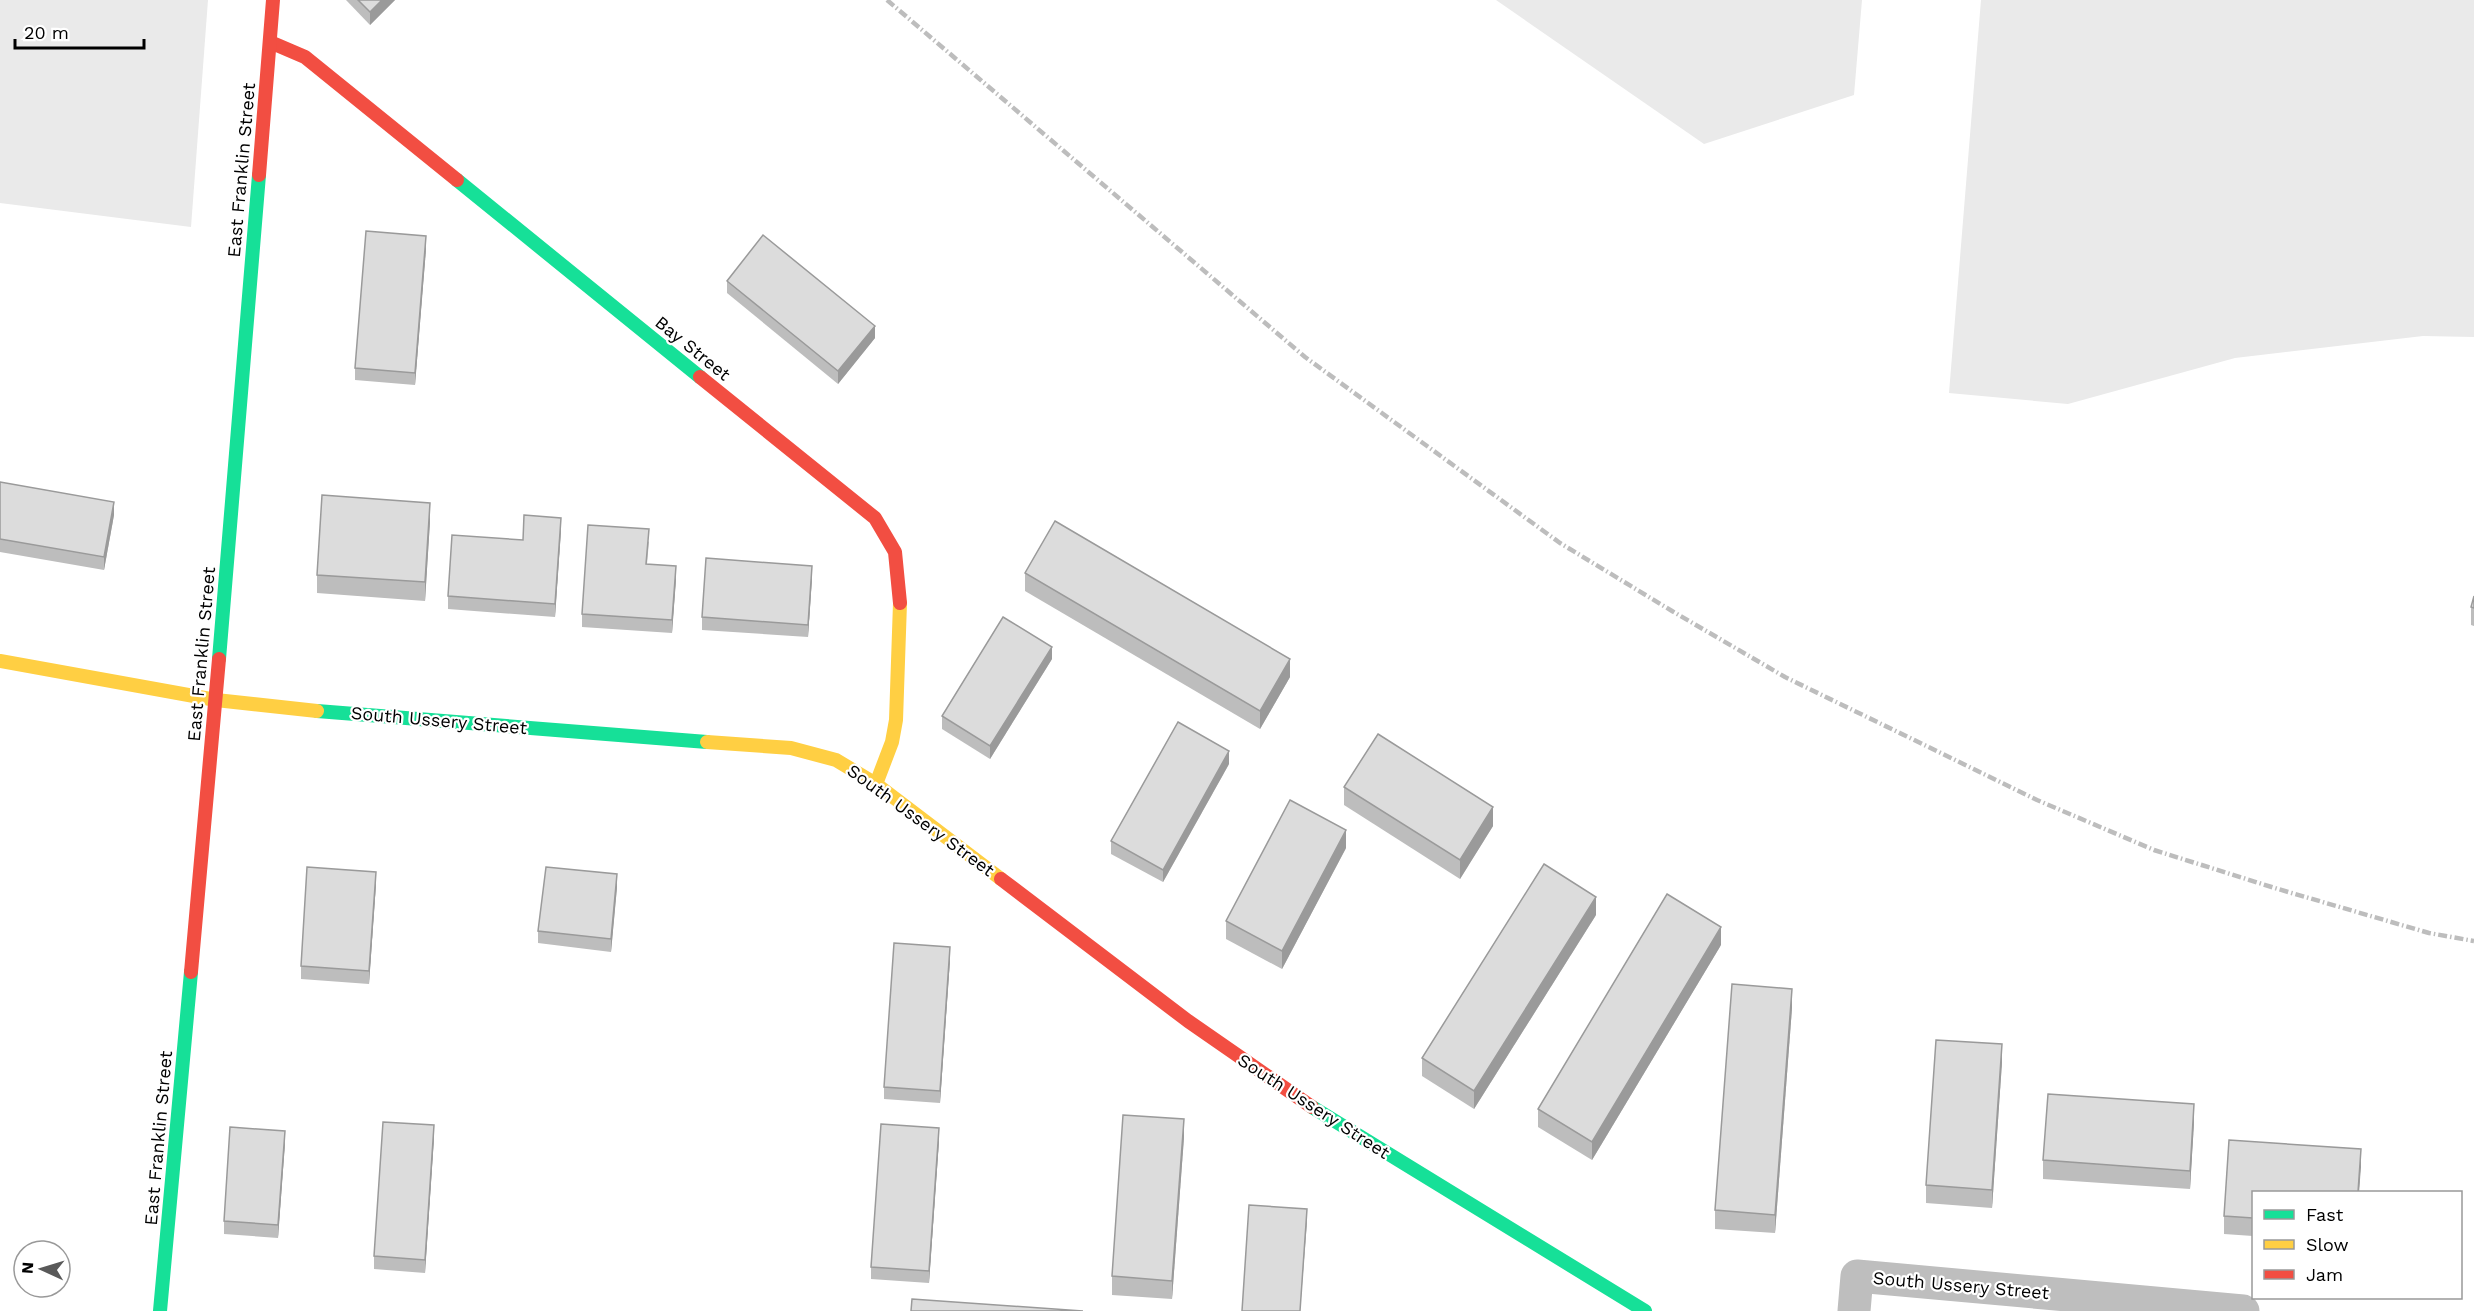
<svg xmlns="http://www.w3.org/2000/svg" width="2474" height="1311" viewBox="0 0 2474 1311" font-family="'Work Sans',sans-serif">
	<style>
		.green { fill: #eaeaea }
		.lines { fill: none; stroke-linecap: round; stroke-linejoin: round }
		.street { stroke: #bebebe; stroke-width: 33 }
		.fast { stroke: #16e098; stroke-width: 14 }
		.slow { stroke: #ffcf43; stroke-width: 14 }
		.jam { stroke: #f24e42; stroke-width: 14 }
		.rail { stroke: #bdbdbd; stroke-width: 4.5; stroke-dasharray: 9 3 1.5 3; stroke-linecap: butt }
		.wall { fill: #bdbdbd }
		.shaded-wall { fill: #9a9a9a }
		.building { fill: #dcdcdc; stroke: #9a9a9a; stroke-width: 1.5 }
		.labels { text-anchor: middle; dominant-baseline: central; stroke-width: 4.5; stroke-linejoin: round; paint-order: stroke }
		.street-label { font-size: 18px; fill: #000; stroke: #fff }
	</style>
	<rect width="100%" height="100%" fill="#fff"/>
	<g class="green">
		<path d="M0,0h208l-17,227 -191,-24z"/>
		<path d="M1496,0h366l-8,95 -150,49z"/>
		<path d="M1981,0h493v337l-51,-1 -188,22 -167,46 -119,-11z"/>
	</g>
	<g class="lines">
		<path class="street" d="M1854,1311l3,-35 386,35"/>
		<g class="fast">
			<path d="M457,180l243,197"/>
			<path d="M219,659l40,-484"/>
			<path d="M317,711l390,31"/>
			<path d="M1312,1107l333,204"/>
			<path d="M160,1311l31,-339"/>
		</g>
		<g class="slow">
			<path d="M0,661l216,39 101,11"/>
			<path d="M707,742l84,6 45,12 40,24 125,95"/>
			<path d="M876,784l16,-42 4,-22 4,-117"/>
		</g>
		<g class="jam">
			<path d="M270,42l35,15 152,123"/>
			<path d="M259,175l14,-175"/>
			<path d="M700,377l175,141 20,34 5,51"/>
			<path d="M1001,879l187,142 124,86"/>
			<path d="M191,972l28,-313"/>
		</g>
		<path class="rail" d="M887,0l418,357 255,186 112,68 113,66 252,123 117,50 124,39 151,44 45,8"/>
	</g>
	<g class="wall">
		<path d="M346,0h49l-25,25z"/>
		<path d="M426,249l-11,136 -60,-5v-12z"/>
		<path d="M727,281l148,57 -37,46 -111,-91z"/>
		<path d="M0,482l114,33 -10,55 -104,-18z"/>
		<path d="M430,521l-5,80 -108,-8v-18z"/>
		<path d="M561,530l-6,87 -107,-8v-13l75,-56z"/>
		<path d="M649,541l-2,23 29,15 -4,54 -90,-6v-13z"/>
		<path d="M1025,573l265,104 -30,52 -235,-138z"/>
		<path d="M812,578l-4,59 -106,-7v-13z"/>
		<path d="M2474,596v30l-3,-1v-18z"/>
		<path d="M1052,659l-62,100 -48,-30v-13z"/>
		<path d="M1229,764l-66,118 -52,-28v-13z"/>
		<path d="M1344,787l149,39 -33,53 -116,-74z"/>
		<path d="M1346,848l-64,121 -56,-30v-18z"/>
		<path d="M376,884l-7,100 -68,-5v-13z"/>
		<path d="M617,887l-6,65 -73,-9v-12z"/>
		<path d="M1596,915l-122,194 -52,-33v-18z"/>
		<path d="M1721,945l-129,215 -54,-33v-18z"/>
		<path d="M950,960l-10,143 -56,-4v-12z"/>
		<path d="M1792,1008l-17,225 -60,-4v-19z"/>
		<path d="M2002,1062l-10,146 -66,-5v-18z"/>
		<path d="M2194,1122l-4,67 -147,-10v-19z"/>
		<path d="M1184,1137l-12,162 -60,-4v-19z"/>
		<path d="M434,1138l-9,135 -51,-4v-13z"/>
		<path d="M2229,1140l132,9 -2,43h-106v44l-29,-2v-18z"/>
		<path d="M939,1141l-10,142 -58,-4v-12z"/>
		<path d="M285,1143l-7,95 -54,-4v-13z"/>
	</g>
	<g class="shaded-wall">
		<path d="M382,0h13l-25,25v-13z"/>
		<path d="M426,236v13l-11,136v-12z"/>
		<path d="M875,326v12l-37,46v-13z"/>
		<path d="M114,502v13l-10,55v-13z"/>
		<path d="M430,503v18l-5,80v-19z"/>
		<path d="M561,518v12l-6,87v-13z"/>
		<path d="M676,566v13l-4,54v-13z"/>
		<path d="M812,566v12l-4,59v-12z"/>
		<path d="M1052,647v12l-62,100v-13z"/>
		<path d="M1290,659v18l-30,52v-18z"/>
		<path d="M1229,751v13l-66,118v-12z"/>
		<path d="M1493,807v19l-33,53v-19z"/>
		<path d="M1346,830v18l-64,121v-18z"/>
		<path d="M376,872v12l-7,100v-13z"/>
		<path d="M617,874v13l-6,65v-13z"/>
		<path d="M1596,897v18l-122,194v-18z"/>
		<path d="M1721,927v18l-129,215v-18z"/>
		<path d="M950,947v13l-10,143v-12z"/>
		<path d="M1792,989v19l-17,225v-18z"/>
		<path d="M2002,1044v18l-10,146v-18z"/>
		<path d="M2194,1104v18l-4,67v-18z"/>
		<path d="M1184,1119v18l-12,162v-18z"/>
		<path d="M434,1125v13l-9,135v-13z"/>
		<path d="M939,1128v13l-10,142v-12z"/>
		<path d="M285,1131v12l-7,95v-13z"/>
		<path d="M2361,1149v18l-2,25h-1z"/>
		<path d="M1307,1209v13l-7,89z"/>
	</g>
	<g class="building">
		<path d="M358,0h24l-12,12z"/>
		<path d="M366,231l60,5 -11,137 -60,-5z"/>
		<path d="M763,235l112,91 -37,45 -111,-90z"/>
		<path d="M0,482l114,20 -10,55 -104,-18z"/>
		<path d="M322,495l108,8 -5,79 -108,-7z"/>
		<path d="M524,515l37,3 -6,86 -107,-8 4,-61 71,5z"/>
		<path d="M1055,521l235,138 -30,52 -235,-138z"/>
		<path d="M588,525l61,4 -3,35 30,2 -4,54 -90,-6z"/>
		<path d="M706,558l106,8 -4,59 -106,-8z"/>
		<path d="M2474,596v12l-3,-1z"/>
		<path d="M1003,617l49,30 -62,99 -48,-30z"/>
		<path d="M1178,722l51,29 -66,119 -52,-29z"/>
		<path d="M1378,734l115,73 -33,53 -116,-73z"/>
		<path d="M1290,800l56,30 -64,121 -56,-30z"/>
		<path d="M1544,864l52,33 -122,194 -52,-33z"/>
		<path d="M307,867l69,5 -7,99 -68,-5z"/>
		<path d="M546,867l71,7 -6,65 -73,-8z"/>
		<path d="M1667,894l54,33 -129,215 -54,-33z"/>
		<path d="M894,943l56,4 -10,144 -56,-4z"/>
		<path d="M1732,984l60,5 -17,226 -60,-5z"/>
		<path d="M1936,1040l66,4 -10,146 -66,-5z"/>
		<path d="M2048,1094l146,10 -4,67 -147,-11z"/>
		<path d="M1123,1115l61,4 -12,162 -60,-5z"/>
		<path d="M383,1122l51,3 -9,135 -51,-4z"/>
		<path d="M881,1124l58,4 -10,143 -58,-4z"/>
		<path d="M230,1127l55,4 -7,94 -54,-4z"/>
		<path d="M2229,1140l132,9 -3,43h-105v26l-29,-2z"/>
		<path d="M1249,1205l58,4 -7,102h-58z"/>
		<path d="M912,1299l171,12h-172z"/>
	</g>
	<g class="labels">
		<g class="street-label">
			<text transform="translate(241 170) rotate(-85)">East Franklin Street</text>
			<text transform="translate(693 348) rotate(39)">Bay Street</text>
			<text transform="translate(201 654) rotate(-85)">East Franklin Street</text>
			<text transform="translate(439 720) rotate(5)">South Ussery Street</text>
			<text transform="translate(921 820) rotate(36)">South Ussery Street</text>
			<text transform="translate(1314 1106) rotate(33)">South Ussery Street</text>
			<text transform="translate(158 1138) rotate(-85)">East Franklin Street</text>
			<text transform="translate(1961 1285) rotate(5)">South Ussery Street</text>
		</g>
	</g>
	<rect x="2252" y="1191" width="210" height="108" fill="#ffffff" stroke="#999999" stroke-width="1.5"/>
	<rect x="2264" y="1210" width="30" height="9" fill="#16e098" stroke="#999999" stroke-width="1.5"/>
	<text x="2306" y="1221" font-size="18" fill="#000000">Fast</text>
	<rect x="2264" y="1240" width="30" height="9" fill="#ffcf43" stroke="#999999" stroke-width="1.5"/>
	<text x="2306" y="1251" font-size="18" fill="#000000">Slow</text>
	<rect x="2264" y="1270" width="30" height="9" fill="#f24e42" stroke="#999999" stroke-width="1.5"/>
	<text x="2306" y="1281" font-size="18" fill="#000000">Jam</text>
	<g transform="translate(42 1269) rotate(274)"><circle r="28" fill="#ffffff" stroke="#999999" stroke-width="1.5"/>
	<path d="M0-4.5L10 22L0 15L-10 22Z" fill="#595959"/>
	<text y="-9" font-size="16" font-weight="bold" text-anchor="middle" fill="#000000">N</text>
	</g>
	<path d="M15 39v9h129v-9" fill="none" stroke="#000000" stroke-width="3"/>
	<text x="24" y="39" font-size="18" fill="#000000" stroke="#ffffff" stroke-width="4.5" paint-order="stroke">20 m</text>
</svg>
